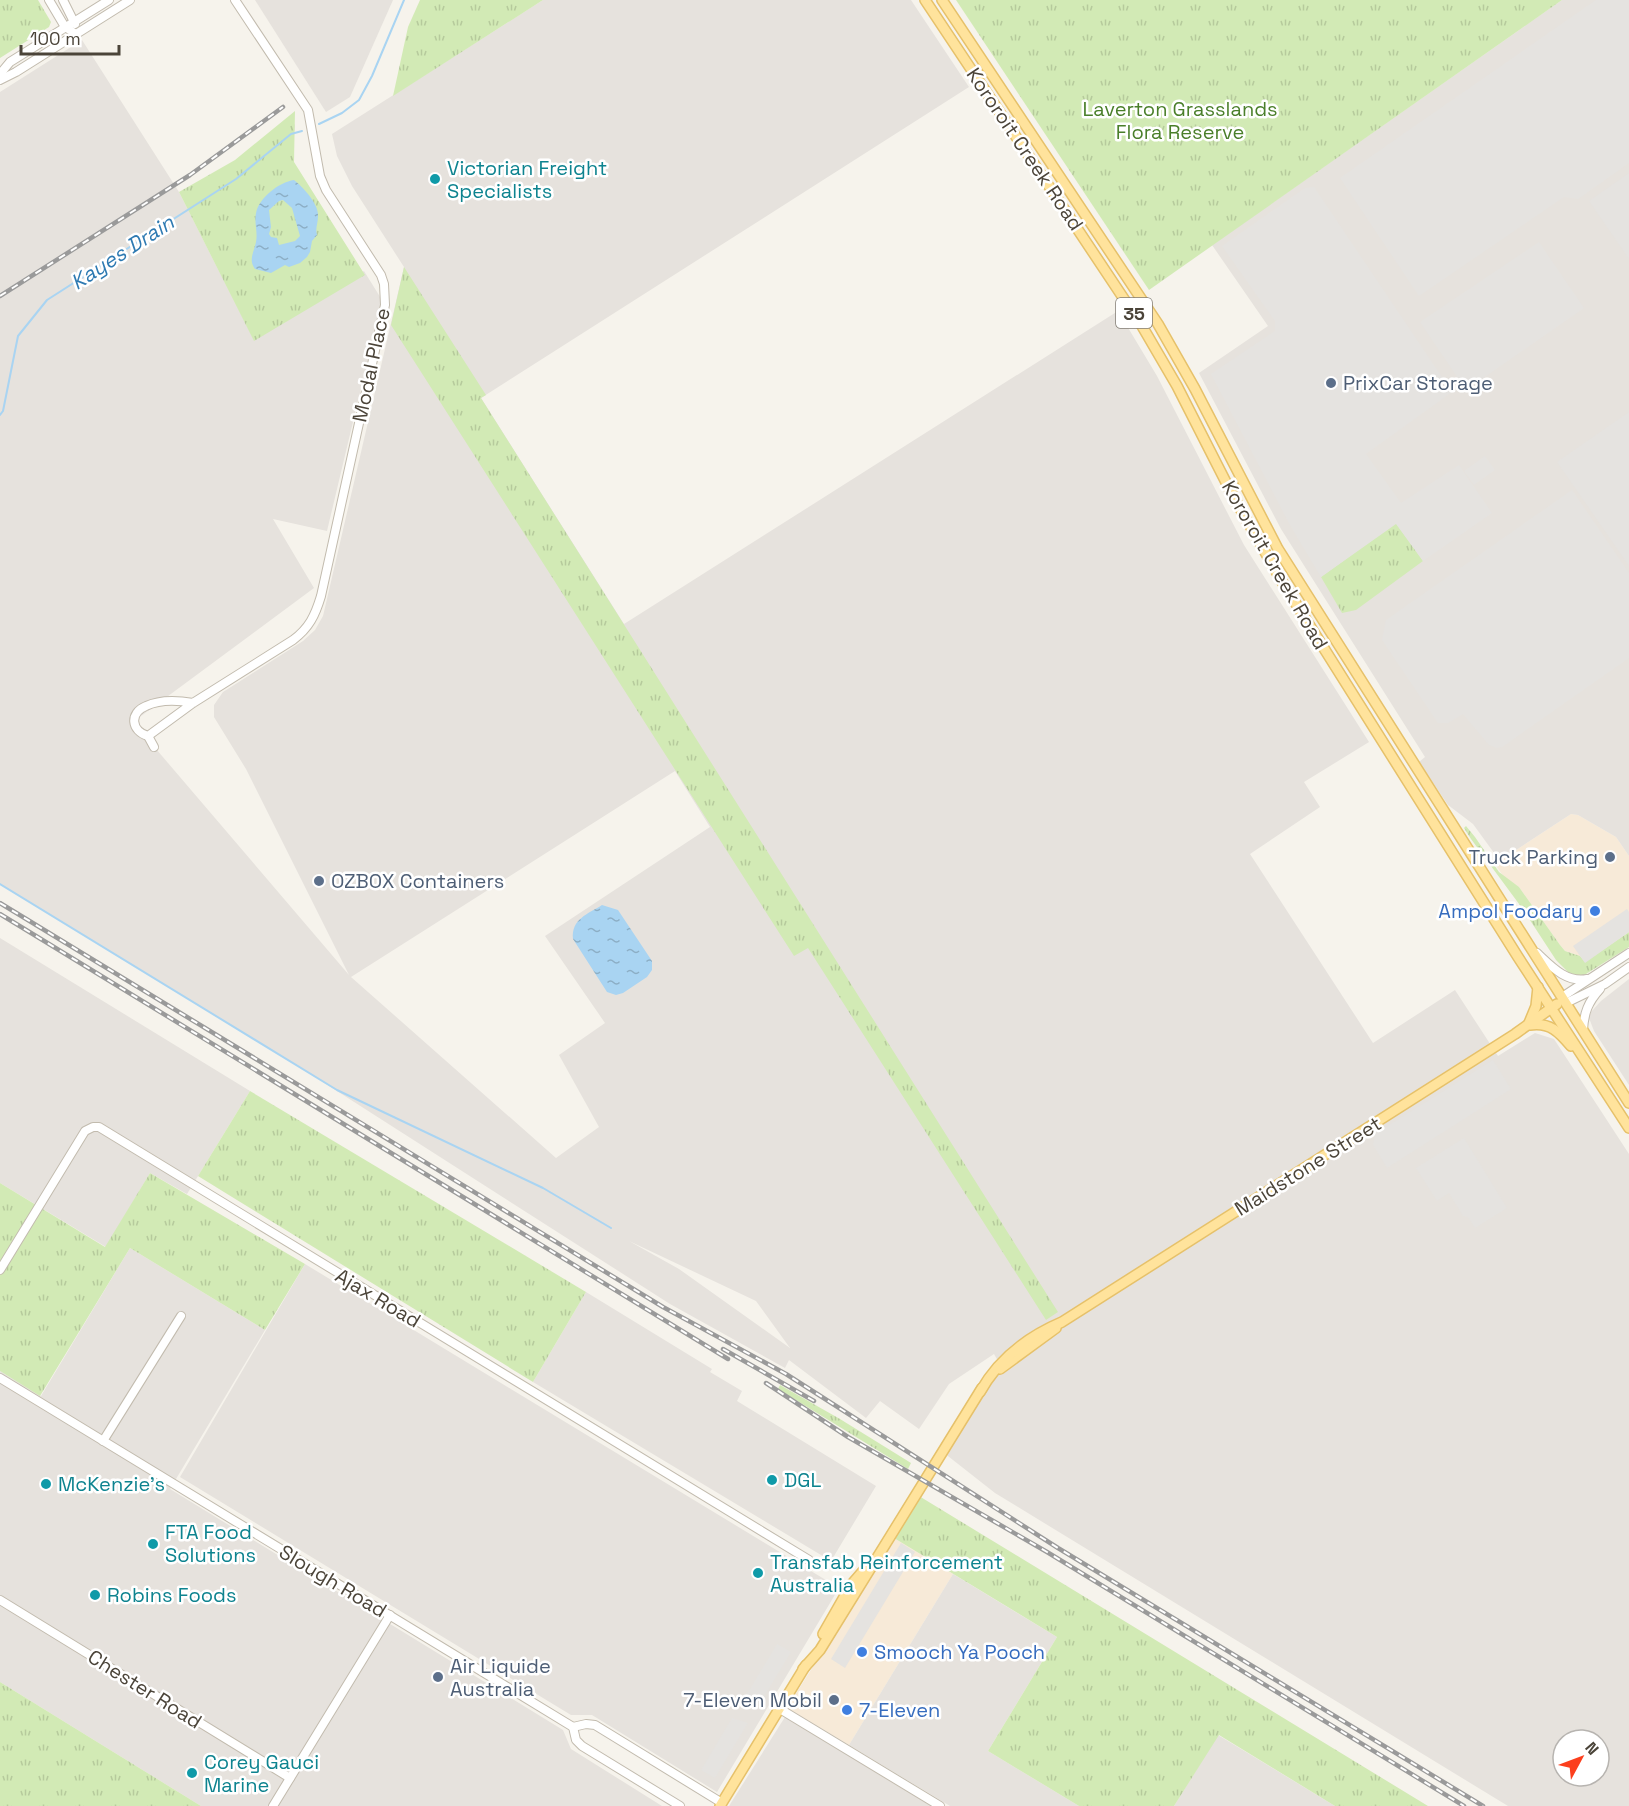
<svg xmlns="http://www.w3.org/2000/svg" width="1629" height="1806" viewBox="0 0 1629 1806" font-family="'Space Grotesk',sans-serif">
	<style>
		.commercial { fill: #f7ead8 }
		.industrial { fill: #e6e2dd; fill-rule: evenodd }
		.grass { fill: url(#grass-tufts) }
		.parking { fill: #e5e3e0 }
		.water { fill: url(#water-ripples); fill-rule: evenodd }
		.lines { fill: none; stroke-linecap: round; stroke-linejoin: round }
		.stream { stroke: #a9d4f2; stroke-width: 2 }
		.minor-casing { stroke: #c2bbae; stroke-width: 10 }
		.major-casing { stroke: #e6c16a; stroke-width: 12 }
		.minor { stroke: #fff; stroke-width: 8 }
		.major { stroke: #ffe39c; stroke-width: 9 }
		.rail-casing { stroke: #9a9a9a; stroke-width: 4.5 }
		.rail { stroke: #fff; stroke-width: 2; stroke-dasharray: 7; stroke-linecap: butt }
		.culture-dot { fill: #0f9aa8; stroke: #fff; stroke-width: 2 }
		.service-dot { fill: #5c6f8a; stroke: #fff; stroke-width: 2 }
		.shop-dot { fill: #3f7fe0; stroke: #fff; stroke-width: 2 }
		.labels { text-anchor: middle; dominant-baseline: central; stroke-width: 5; stroke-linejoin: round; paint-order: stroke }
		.shield { fill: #fff; stroke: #817c74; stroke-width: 1.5 }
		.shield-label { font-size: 18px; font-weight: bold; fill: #4b4439 }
		.park-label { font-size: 20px; fill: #4a7f2a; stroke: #fff }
		.street-label { font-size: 20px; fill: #4b4439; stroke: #fff }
		.culture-label { font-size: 20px; fill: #0d838f; stroke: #fff; text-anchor: start }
		.service-label { font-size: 20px; fill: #4e5e75; stroke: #fff; text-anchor: start }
		.shop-label { font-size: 20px; fill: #366cbe; stroke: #fff; text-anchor: start }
		.water-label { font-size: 21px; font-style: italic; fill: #2e7ab2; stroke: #fff }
	</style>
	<defs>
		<pattern id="grass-tufts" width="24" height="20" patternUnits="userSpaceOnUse" patternTransform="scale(1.5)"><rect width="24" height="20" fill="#d2eab5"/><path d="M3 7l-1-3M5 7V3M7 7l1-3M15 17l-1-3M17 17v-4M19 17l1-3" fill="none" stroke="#b6ca9c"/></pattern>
		<pattern id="water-ripples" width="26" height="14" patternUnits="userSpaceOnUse" patternTransform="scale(1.5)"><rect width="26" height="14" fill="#a9d4f2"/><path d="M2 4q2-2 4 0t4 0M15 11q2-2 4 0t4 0" fill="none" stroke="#8caec5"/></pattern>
	</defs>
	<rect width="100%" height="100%" fill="#f6f3ec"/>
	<g class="commercial">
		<path d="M1571,814l7,1 38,22 13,19v76l-44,31 -10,-9 -10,-3 -5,-6 -41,-58 -15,-10 -12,-17 5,-3 10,-1z"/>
		<path d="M894,1538l59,36 -104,171 -62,-37z"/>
	</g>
	<g class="industrial">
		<path d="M255,0h138l-43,97 -24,15z"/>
		<path d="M543,0h368l58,87 -488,311 143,226 494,-313 39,65 87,169 125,197 -65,40 16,25 -70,47 123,189 82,-53 43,66 37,-23 19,6 75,115v652h-121l-513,-313 -56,-44 17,-28 42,-60 -4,-7 -45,30 -30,45 -39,-28 -14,17 -77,-58 -4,8 -115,-64 -369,-236 -301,-184v-792l82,-52 97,152 75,148 110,-69 18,29 -55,231 -54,-12 41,69 -181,134 216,253 -103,-206 -32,-52v-12l9,-13 80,-51 12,-11 8,-14 81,-349 -52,-81 -15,-30 -5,-22zM675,771l35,56 -165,109 60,87 -46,32 40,72 -43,31 -205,-181zM629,1241l127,60 34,47 -111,-79zM1563,1740h36v36h-36z"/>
		<path d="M1562,0h67v856l-13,-19 -38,-22 -7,-1 -64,42 -10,1 -24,-33 -25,-19 -29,-43 6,-5 -144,-228 -82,-156 69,-47 -56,-81z"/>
		<path d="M0,938l250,153 -63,103 -37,-21 -44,74 -106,-64z"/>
		<path d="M1629,979v106l-35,-54 -5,-13 2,-6 10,-11z"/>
		<path d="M130,1248l135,82 -95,159 393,241 8,19 91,57h-461l-201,-124v-311l41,25z"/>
		<path d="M305,1264l534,324 -122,204 -125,-77h-21l-391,-238z"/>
		<path d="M586,1292l126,77 -2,3 32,19 -5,10 139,85 -45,75 -298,-179z"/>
		<path d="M953,1574l104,63 -69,114 91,55h-129l-101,-61z"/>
		<path d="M785,1717l146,89h-202z"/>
		<path d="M1218,1735l117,71h-161z"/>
	</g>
	<g class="grass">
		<path d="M0,0h38l13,22 -2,5 -49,31z"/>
		<path d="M420,0h123l-150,96 15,-69z"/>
		<path d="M956,0h606l-413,290z"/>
		<path d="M295,111l-1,51 71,113 -111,66 -75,-149 56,-32z"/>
		<path d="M404,267l82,128 -5,3 577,914 -12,8 -238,-372 -14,8 -403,-631z"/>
		<path d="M1396,523l27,38 -67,49 -14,3 -21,-36z"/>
		<path d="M1466,826l9,11 24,35 20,15 41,58 5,6 15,5 5,6 44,-30v15l-43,27 -6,2 -11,-3 -13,-13 -34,-52 -51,-69 -7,-11z"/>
		<path d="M250,1091l336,201 -53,90 -335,-206z"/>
		<path d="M150,1173l155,91 -40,66 -135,-82 -90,148 -40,-25v-188l105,64z"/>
		<path d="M780,1385l60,34 71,44 -3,6 -130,-80z"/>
		<path d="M919,1496l509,310h-93l-116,-71 -45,71h-95l-91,-55 69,-114 -163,-99z"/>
		<path d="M0,1682l201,124h-201z"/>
	</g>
	<g class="parking">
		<path d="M1596,0h33v163l-51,36 -14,-2 -145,99 -79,-118z"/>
		<path d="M1629,173v86l-40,-58z"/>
		<path d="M1314,187l138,205 -86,62 35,49 58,-38 33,48 -69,48 -27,-37 -75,53 -31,-52 -79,-151 64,-43v-10l-53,-75 83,-58z"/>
		<path d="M1539,242l45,66 -118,82 -46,-68z"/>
		<path d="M1629,412v154l-72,-104z"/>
		<path d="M1485,456l10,14 -21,15 -10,-14z"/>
		<path d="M1572,490l57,83v85l-127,89 -5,1 -8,-3 -26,-31 -15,9h-10l-56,-83 4,-20z"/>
		<path d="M1627,909l2,3v20l-44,31 -12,-17z"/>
		<path d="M1493,1060l18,29 -124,79 -14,-23 2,-11z"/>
		<path d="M1464,1138l43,70 -32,20 -7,-11 -5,-1 -14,-23 -12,8 -21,-33z"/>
		<path d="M901,1543l14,9 -70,116 -14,-9z"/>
		<path d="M777,1644l14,8 -28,46 -12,-2 -4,-2z"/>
		<path d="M732,1718l16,5 -33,55 -14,-8z"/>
	</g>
	<g class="water">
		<path d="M294,180c9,7 25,24 24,36 0,8 -3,12 -1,19l-5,6 -2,11 -3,5 -7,6 -11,4 -4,-2 -14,8 -16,-4c-7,-9 -1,-17 1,-27 2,-10 -2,-19 0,-29 3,-15 23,-31 38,-33zM283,200l9,8 8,28 -5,5 -16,4 -2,-7 -6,-1 -2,-3 2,-7 -2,-17 10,-9z"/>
		<path d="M602,905l16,5 34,51v9l-5,7 -24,16 -7,2 -9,-3 -34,-53c-2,-20 15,-25 29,-34z"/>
	</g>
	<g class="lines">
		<g class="stream">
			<path d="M319,124l23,-11 17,-13 13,-24 32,-76"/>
			<path d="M0,415l3,-4 15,-75 29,-36 189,-121 55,-45 11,-3"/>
			<path d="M0,884l337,206 206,98 68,40"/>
		</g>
		<defs>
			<g id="minor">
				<path d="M49,0l16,27 11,7"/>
				<path d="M63,0l12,24"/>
				<path d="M0,74l10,-12 99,-62"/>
				<path d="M0,80l16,-8 114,-72"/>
				<path d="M193,703c-16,-3 -32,-4 -47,3 -17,7 -15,25 2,30l45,-33 100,-63c16,-12 22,-24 28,-44l64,-291 -1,-21 -3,-9 -55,-85 -6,-14 -12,-66 -73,-110"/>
				<path d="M148,736l6,11"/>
				<path d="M1537,953c14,13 29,30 50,26"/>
				<path d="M1562,997l67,-44"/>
				<path d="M1566,1003l39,-19 24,-17"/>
				<path d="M1583,1030c1,-17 5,-28 17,-41"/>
				<path d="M0,1270l85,-139 8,-4h6l710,433"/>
				<path d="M0,1378l573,349 3,13 6,6 98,60"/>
				<path d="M103,1441l78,-125"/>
				<path d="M0,1600l290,178"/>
				<path d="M780,1709l160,97"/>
				<path d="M573,1727l13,-3 9,1 127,78"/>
				<path d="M273,1806l117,-191"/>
			</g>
			<g id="major">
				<path d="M925,0l217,326 35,60 56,110 48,84 237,377 111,171"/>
				<path d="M942,0l216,324 37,65 83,160 351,554"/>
				<path d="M1529,1023l7,-17 2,-19"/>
				<path d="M1530,1025c20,-3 29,7 41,21"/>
				<path d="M1000,1369l56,-41"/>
				<path d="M980,1392c19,-34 47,-55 82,-70l453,-288 42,-30"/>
				<path d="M823,1634l28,-49 13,-15"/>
				<path d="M803,1669l17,-19 162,-262"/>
				<path d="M720,1806l86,-141"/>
			</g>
		</defs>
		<use href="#minor" class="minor-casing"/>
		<use href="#major" class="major-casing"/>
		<use href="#minor" class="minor"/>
		<use href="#major" class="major"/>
		<defs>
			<g id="rail">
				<path d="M0,296l190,-121 93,-68"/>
				<path d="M0,903l663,404 123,67 272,174 425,258"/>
				<path d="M0,914l728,445"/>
				<path d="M723,1349l91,52"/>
				<path d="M766,1383l82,54 199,115 417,254"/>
			</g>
		</defs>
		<use href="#rail" class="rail-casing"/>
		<use href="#rail" class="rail"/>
	</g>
	<g class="culture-dot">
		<circle cx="435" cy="179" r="6"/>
		<circle cx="772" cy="1480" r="6"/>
		<circle cx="46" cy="1484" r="6"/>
		<circle cx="153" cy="1544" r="6"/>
		<circle cx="758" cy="1573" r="6"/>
		<circle cx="95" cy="1595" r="6"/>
		<circle cx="192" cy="1773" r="6"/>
	</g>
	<g class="service-dot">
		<circle cx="1331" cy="383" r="6"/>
		<circle cx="1610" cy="857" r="6"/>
		<circle cx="319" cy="881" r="6"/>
		<circle cx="438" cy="1677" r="6"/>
		<circle cx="834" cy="1700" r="6"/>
	</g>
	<g class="shop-dot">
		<circle cx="1595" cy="911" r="6"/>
		<circle cx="862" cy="1652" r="6"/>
		<circle cx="847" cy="1710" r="6"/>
	</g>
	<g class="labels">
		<rect class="shield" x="1116" y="298" width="36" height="30" rx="4.5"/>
		<g class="shield-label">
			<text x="1134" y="313">35</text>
		</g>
		<g class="park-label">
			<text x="1180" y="109">Laverton Grasslands<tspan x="1180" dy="23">Flora Reserve</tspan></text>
		</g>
		<g class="street-label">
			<text transform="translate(1025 149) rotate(56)">Kororoit Creek Road</text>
			<text transform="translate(371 365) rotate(-78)">Modal Place</text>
			<text transform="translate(1275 565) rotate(60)">Kororoit Creek Road</text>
			<text transform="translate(1308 1166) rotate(-32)">Maidstone Street</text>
			<text transform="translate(378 1298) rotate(31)">Ajax Road</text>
			<text transform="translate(333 1581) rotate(31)">Slough Road</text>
			<text transform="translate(145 1689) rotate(32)">Chester Road</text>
		</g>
		<g class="culture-label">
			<text x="447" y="168">Victorian Freight<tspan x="447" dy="23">Specialists</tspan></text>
			<text x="784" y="1480">DGL</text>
			<text x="58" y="1484">McKenzie's</text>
			<text x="165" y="1532">FTA Food<tspan x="165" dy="23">Solutions</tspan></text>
			<text x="770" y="1562">Transfab Reinforcement<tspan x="770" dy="23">Australia</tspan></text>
			<text x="107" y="1595">Robins Foods</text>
			<text x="204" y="1762">Corey Gauci<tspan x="204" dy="23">Marine</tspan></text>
		</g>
		<g class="service-label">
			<text x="1343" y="383">PrixCar Storage</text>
			<text x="1598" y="857" text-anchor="end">Truck Parking</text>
			<text x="331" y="881">OZBOX Containers</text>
			<text x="450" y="1666">Air Liquide<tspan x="450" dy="23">Australia</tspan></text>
			<text x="822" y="1700" text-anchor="end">7-Eleven Mobil</text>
		</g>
		<g class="shop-label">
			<text x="1583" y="911" text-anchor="end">Ampol Foodary</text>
			<text x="874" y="1652">Smooch Ya Pooch</text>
			<text x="859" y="1710">7-Eleven</text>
		</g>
		<g class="water-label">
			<text transform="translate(122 252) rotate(-33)">Kayes Drain</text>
		</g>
	</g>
	<g transform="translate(1581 1758) rotate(49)"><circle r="28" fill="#ffffff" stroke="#b7b4b0" stroke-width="1.5"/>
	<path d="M0-4.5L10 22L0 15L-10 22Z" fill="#fc3f1d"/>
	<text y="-9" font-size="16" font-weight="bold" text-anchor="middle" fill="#4b4439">N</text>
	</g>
	<path d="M21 45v9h98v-9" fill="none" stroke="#4b4439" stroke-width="3"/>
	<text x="30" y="45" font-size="18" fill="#4b4439" stroke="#ffffff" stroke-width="4.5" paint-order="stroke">100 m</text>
</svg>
